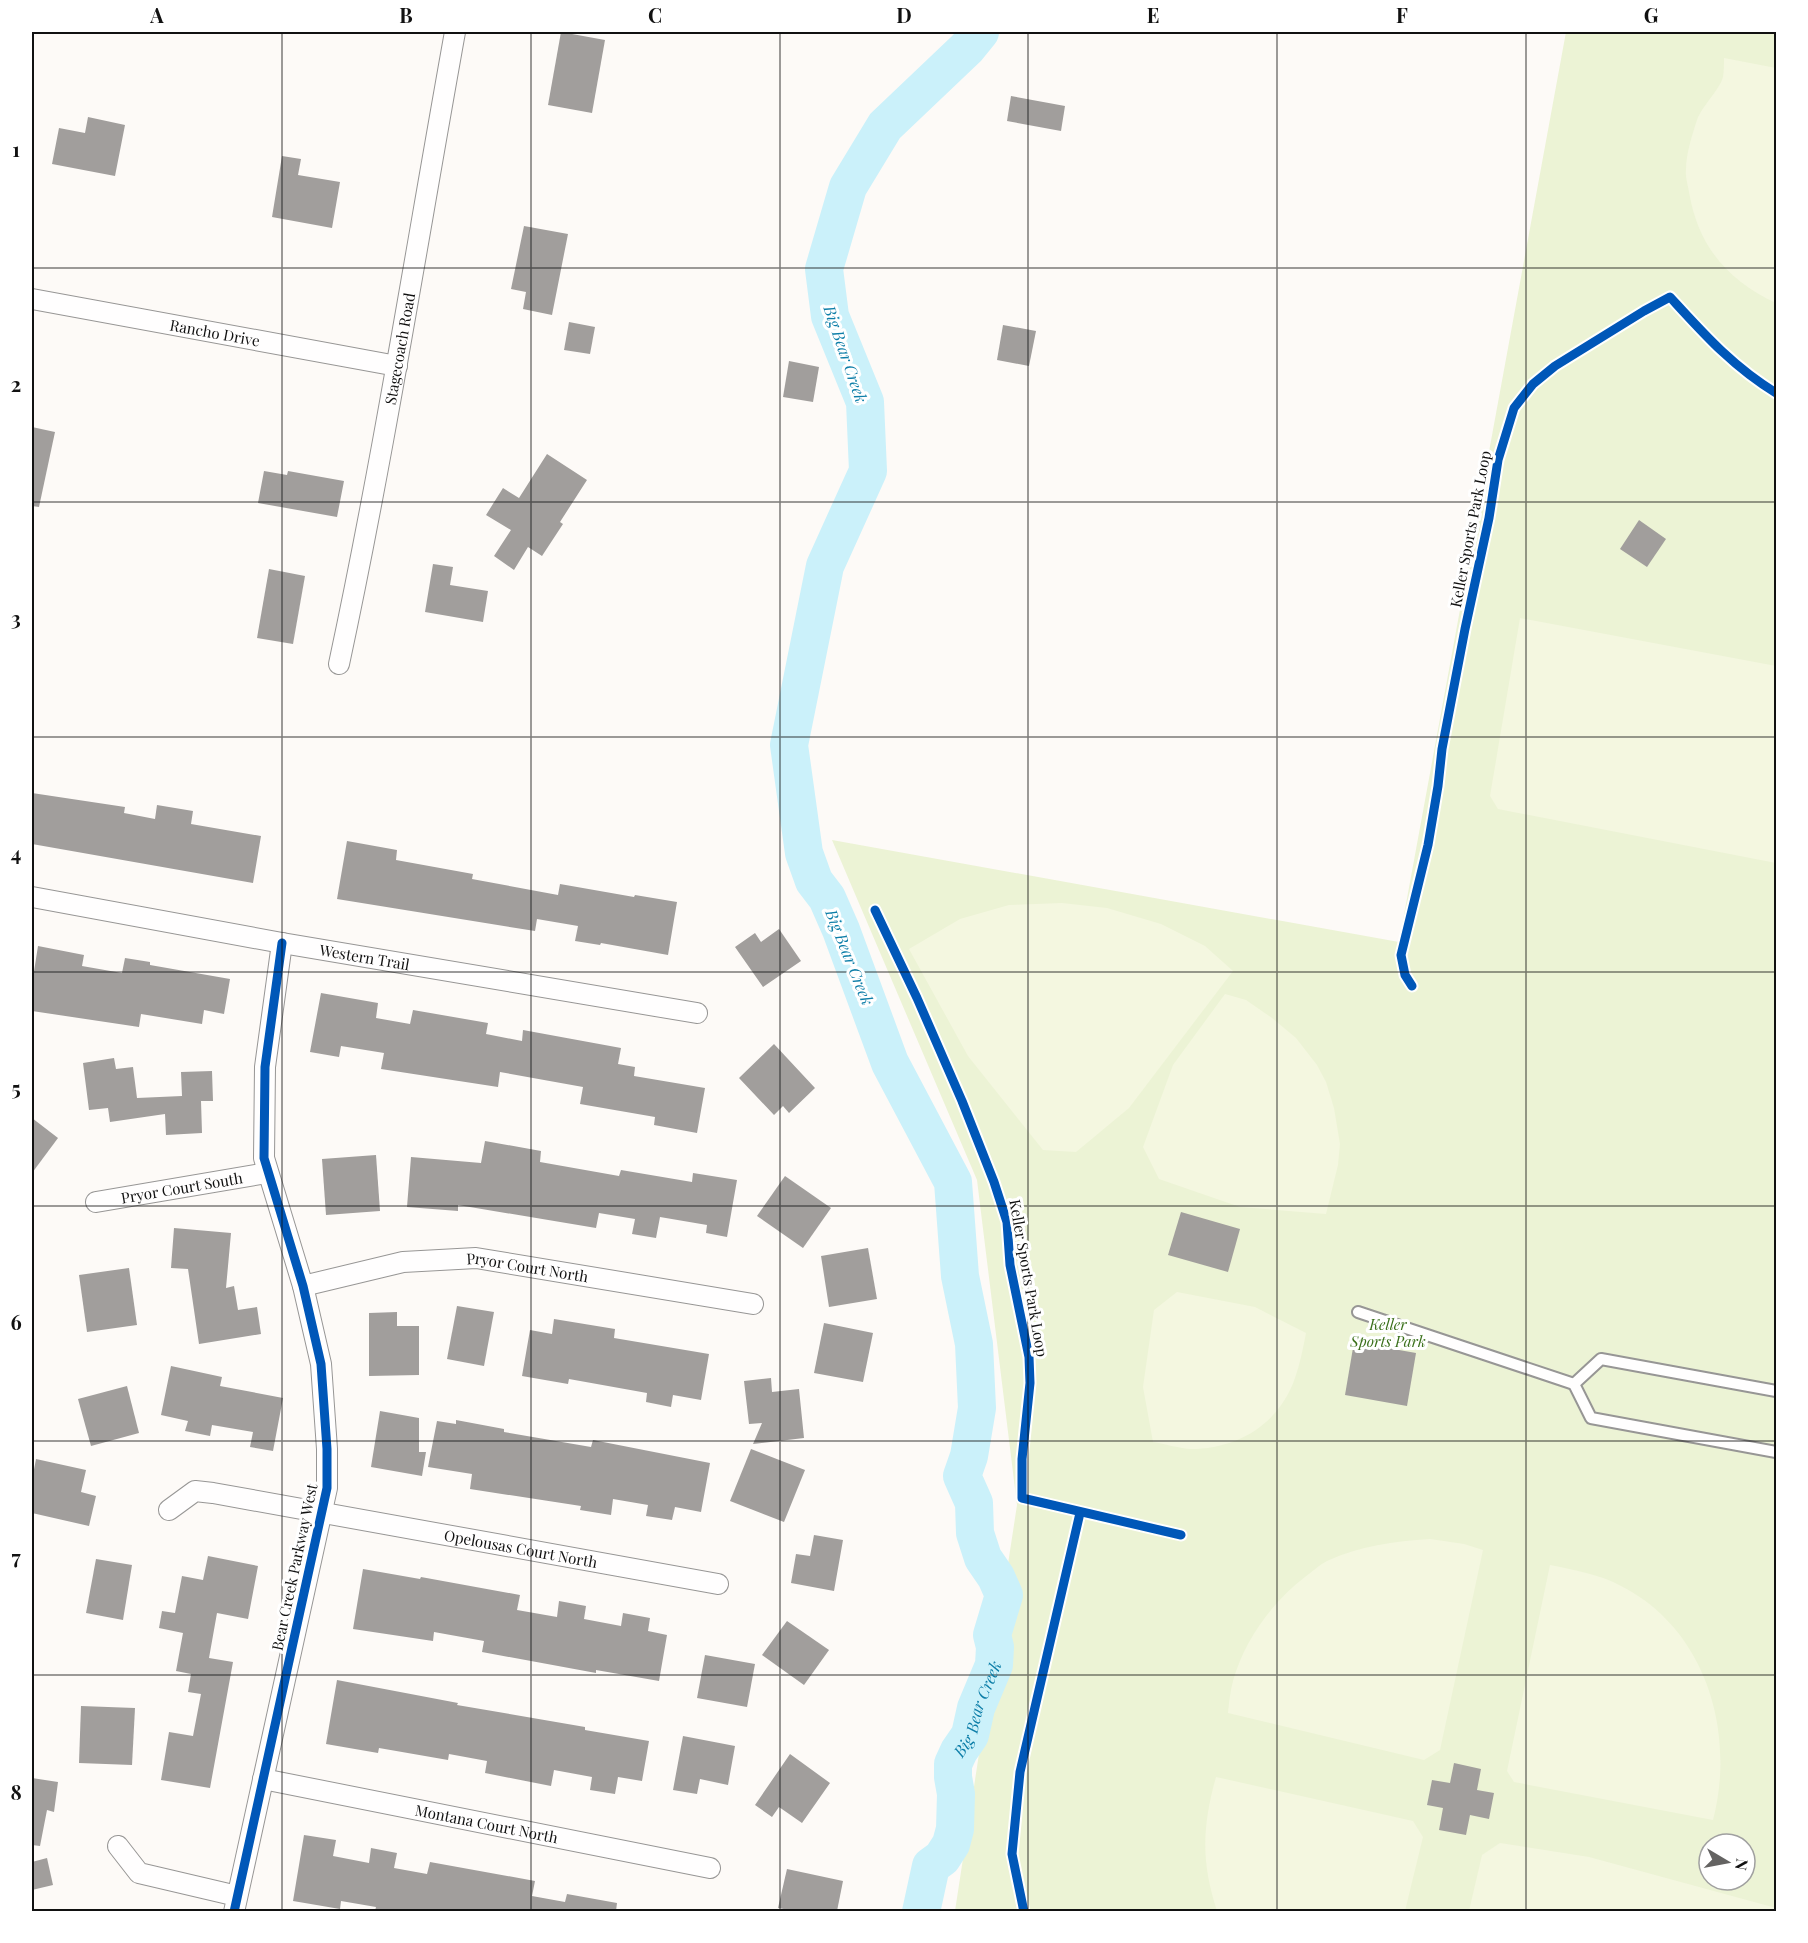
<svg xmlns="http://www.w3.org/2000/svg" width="1808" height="1943" viewBox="0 0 1808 1943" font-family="'Playfair Display',serif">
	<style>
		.green { fill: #ecf3d5; fill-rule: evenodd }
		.pitch { fill: #f4f7e0 }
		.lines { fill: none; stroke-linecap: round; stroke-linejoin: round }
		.river { stroke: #cbf1fa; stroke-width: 38 }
		.building { fill: #a19e9c }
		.service-casing { stroke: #979695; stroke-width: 14 }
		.minor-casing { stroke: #979695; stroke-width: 22 }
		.service { stroke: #fffefe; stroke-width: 10 }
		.minor { stroke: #fffefe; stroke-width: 20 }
		.cycleway-casing { stroke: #fff; stroke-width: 13 }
		.cycleway { stroke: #0057b8; stroke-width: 9 }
		.grid { fill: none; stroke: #111; stroke-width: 1.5; stroke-opacity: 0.55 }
		.labels { text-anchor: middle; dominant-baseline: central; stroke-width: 6; stroke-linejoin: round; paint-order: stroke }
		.street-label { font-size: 15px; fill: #111; stroke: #fff }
		.park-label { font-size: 15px; font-style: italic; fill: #3a701a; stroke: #fff }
		.water-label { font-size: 16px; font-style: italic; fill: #0d7ea8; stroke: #fff }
		.neatline { fill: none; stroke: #111; stroke-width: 2 }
		.grid-label { font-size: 20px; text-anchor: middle; font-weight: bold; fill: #111 }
	</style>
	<rect width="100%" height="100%" fill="#fdfaf7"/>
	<path class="green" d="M1566,32h210v1879h-821l62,-406 -40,-325 -145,-340 567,102zM1709,1844h36v36h-36z"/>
	<g class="pitch">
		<path d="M1724,58l52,10v235c-49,-23 -78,-57 -87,-111 -1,-7 -4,-15 -3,-22 0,-16 6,-35 11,-50 5,-14 23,-31 26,-43 1,-6 1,-13 1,-19z"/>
		<path d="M1520,618l256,48v197l-278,-54 -8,-13z"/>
		<path d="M1062,903l45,5 54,16 44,22 28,25 -104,137 -53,44 -33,-2 -75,-94 -59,-107 51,-30 49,-14z"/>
		<path d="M1225,994l21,6 26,18 24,20 21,27 9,17 8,26 6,36 -2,21 -12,49 -86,-7 -81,-28 -16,-32 30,-82z"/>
		<path d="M1177,1292l78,15 51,26c-3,15 -6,31 -11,45 -16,46 -57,71 -105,71 -12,-1 -25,-5 -37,-7l-10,-55 11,-77z"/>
		<path d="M1430,1539l34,5 19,6 -43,200 -16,10 -196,-47c1,-10 2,-21 5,-32 11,-40 39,-79 72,-104 7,-5 14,-12 22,-16 33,-15 67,-20 103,-22z"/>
		<path d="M1550,1565c24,5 49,9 71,21 85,43 115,146 92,234l-199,-38 -7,-11z"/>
		<path d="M1216,1777l197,44 10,16 -18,74h-188c-16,-49 -15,-84 -1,-134z"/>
		<path d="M1500,1843l89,14 187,51v3h-307l13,-56z"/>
	</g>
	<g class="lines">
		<path class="river" id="s1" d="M921,1912l10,-46 11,-8 9,-14 4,-15 1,-35 -3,-17v-13l6,-13 11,-16 6,-27 18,-43 1,-18 -3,-12 12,-40 -8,-18 -13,-19 -8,-25 -1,-30 -12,-27 7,-20 8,-48 -3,-64 -14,-68 -7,-94 -63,-119 -49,-133 -14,-32 -13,-17 -10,-28 -15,-108 36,-179 43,-95 -3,-69 -35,-86 -6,-47 24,-82 37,-61 82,-78 13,-16"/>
	</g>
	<g class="building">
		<path d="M561,32l44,8 -13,73 -44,-8z"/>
		<path d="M1011,96l54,10 -4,25 -54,-10z"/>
		<path d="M88,117l37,8 -10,51 -63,-12 7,-36 26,5z"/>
		<path d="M282,156l19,3 -3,16 42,7 -8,46 -60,-11z"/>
		<path d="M524,226l44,8 -16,81 -29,-6 3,-17 -15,-3z"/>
		<path d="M569,322l26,5 -5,27 -26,-4z"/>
		<path d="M1003,325l33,6 -7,35 -32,-6z"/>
		<path d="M789,361l30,6 -6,35 -30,-5z"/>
		<path d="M32,427l23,5 -16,75 -7,-1z"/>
		<path d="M547,454l40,26 -27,42 3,2 -21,32 -14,-9 -14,23 -20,-14 17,-26 -25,-15 17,-27 16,10z"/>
		<path d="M264,471l23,4 1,-4 56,10 -7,36 -79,-14z"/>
		<path d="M1639,520l27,19 -19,28 -27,-18z"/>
		<path d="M433,564l20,3 -3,18 38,6 -5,31 -58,-10z"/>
		<path d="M269,569l36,7 -12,68 -36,-6z"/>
		<path d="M32,793l93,14 -1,6 31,6 2,-14 36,6 -2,13 70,12 -8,47 -221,-39z"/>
		<path d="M347,841l50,9 -1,10 77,14 -1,5 86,16 2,-11 74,13 1,-2 42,7 -9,53 -67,-12 -1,2 -25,-4 3,-15 -41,-7 -2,12 -198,-32z"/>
		<path d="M779,929l22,32 -38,26 -28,-40 20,-14 6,9z"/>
		<path d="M38,946l46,9 -2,11 40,7 3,-15 25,4v3l80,14 -6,35 -20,-4 -2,14 -61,-10 -2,13 -107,-16v-27z"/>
		<path d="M321,993l57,10 -2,15 34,6 3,-14 75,13 -2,11 36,7 1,-11 98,18 -3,16 17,3 -1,9 71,12 -8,45 -43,-8 1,-8 -75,-13 3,-17 -83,-15 -2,15 -117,-18 3,-16 -43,-7 -2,11 -29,-5z"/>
		<path d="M774,1044l41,44 -26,25 -6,-7 -9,9 -35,-37z"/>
		<path d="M114,1058l2,11 17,-2 4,31 45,-2 -1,-24 31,-1 1,30h-12l1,32 -36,2 -1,-21 -55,8 -2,-14 -19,2 -6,-47z"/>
		<path d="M32,1118l26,20 -26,35z"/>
		<path d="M485,1141l56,10 -1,11 79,14 2,-6 71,12 1,-9 44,7 -10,57 -21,-4 1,-8 -47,-8 -4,21 -24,-4 3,-15 -36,-6 -3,15 -138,-23v6l-51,-4 4,-50 70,6z"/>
		<path d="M376,1155l4,56 -54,4 -4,-56z"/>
		<path d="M785,1176l46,32 -28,40 -46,-32z"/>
		<path d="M1181,1212l59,17 -12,43 -60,-17z"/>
		<path d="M174,1228l57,5 -5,55 8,-2 4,24 19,-3 4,27 -62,10 -11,-75 -17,-1z"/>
		<path d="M868,1248l9,51 -48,8 -8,-51z"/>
		<path d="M129,1268l8,57 -50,7 -8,-57z"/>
		<path d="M457,1306l37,6 -10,54 -37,-7z"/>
		<path d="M397,1312v14h22v49l-50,1v-63z"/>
		<path d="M554,1319l61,10 -1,9 95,16 -8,46 -28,-5 -2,12 -25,-5 1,-9 -78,-14 -1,5 -46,-8 8,-46 22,4z"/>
		<path d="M824,1323l49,10 -10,49 -49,-9z"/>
		<path d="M1354,1342l62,11 -9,53 -62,-11z"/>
		<path d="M171,1366l51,11 -2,9 63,12 -10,53 -23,-4 3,-15 -41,-7 -2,11 -25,-5 3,-10 -27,-6z"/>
		<path d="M771,1378l1,14 27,-3 5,49 -51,6 9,-21 -13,1 -5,-43z"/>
		<path d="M127,1386l12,47 -48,13 -13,-47z"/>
		<path d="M380,1411l39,7v34h7l-4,24 -51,-9z"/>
		<path d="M456,1420l48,9v3l87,15 2,-7 117,23 -9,49 -26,-5 -3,13 -26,-4 2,-11 -35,-6 -2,16 -31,-5 1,-4 -111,-17 2,-15 -44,-7 9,-46 19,3z"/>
		<path d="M751,1449l54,21 -21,52 -54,-21z"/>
		<path d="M36,1459l50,11 -5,22 15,4 -7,30 -57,-13v-33z"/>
		<path d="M814,1535l29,5 -9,51 -43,-8 5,-29 14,2z"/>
		<path d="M208,1556l50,10 -10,53 -31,-6 -8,45 24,4 -23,126 -49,-8 8,-48 24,4 8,-42 -13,-2 3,-18 -15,-3 7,-38 -24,-5 3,-17 13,2 7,-37 21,4z"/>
		<path d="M96,1559l36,6 -9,55 -37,-7z"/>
		<path d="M363,1569l57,10 1,-2 99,18 -3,15 40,7 2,-16 27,5 -2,13 37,7 2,-13 27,5 -2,13 19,4 -8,46 -63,-11v3l-114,-21 2,-11 -50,-9 -1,9 -80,-12z"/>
		<path d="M787,1621l42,29 -25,35 -42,-30z"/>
		<path d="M705,1655l50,9 -8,43 -50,-9z"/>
		<path d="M337,1680l121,23 -1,2 128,22v3l64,11 -7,40 -24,-4 -3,17 -25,-4 2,-13 -38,-7 -3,16 -66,-13 2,-12 -38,-7 -1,6 -69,-12 -1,5 -52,-9z"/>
		<path d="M81,1706l54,2 -3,57 -53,-2z"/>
		<path d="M683,1736l52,10 -7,39 -28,-6 -3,15 -24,-4z"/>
		<path d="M790,1754l40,29 -28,40 -23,-16 -7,10 -17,-12z"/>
		<path d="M1454,1763l27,6 -4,21 17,3 -5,26 -19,-4 -4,20 -27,-5 4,-22 -16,-3 5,-25 18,3z"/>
		<path d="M32,1778l26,4 -4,30 -7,-2 -7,36 -8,-1z"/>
		<path d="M304,1835l32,5 -3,16 36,7 2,-15 26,5 -3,15 33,6 3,-12 105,19 -3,15 33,6 2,-8 50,9 -1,8h-241l1,-4 -35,-6 -1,8 -47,-8z"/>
		<path d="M47,1858l6,27 -21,5v-28z"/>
		<path d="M787,1869l56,12 -6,30h-42l-17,-3z"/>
	</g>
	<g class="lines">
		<defs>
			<g id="service">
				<path d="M1358,1312l216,72"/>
				<path d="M1776,1391l-175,-32 -27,25 17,34 185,34"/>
			</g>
			<g id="minor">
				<path id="s2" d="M32,299l365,67"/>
				<path id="s3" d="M339,664c45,-210 78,-421 116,-632"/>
				<path id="s4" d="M32,897l250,46 415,70"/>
				<path id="s5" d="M96,1202l171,-29"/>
				<path id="s6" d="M303,1286l100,-24 73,-4 277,46"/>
				<path id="s7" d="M169,1510l26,-19 18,2 505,91"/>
				<path id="s8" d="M263,1779l447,89"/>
				<path d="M118,1846l21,27 98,23"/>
				<path d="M234,1912l93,-424v-39l-6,-85 -18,-78 -39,-128 1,-91 17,-124"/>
			</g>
		</defs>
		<use href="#service" class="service-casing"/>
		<use href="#minor" class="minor-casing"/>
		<use href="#service" class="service"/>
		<use href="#minor" class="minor"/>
		<defs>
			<g id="cycleway">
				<path d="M875,910l42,88 45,103 32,81 13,40 3,43 19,92 1,26 -8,76v39l159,37"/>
				<path d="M1412,986l-7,-11 -4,-20 27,-110 10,-59 4,-37 23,-120 24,-111 9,-58 16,-52 19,-24 22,-18 89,-55 26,-14c34,37 62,69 106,96"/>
				<path d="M234,1912l93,-424v-39l-6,-85 -18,-78 -39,-128 1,-91 17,-124"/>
				<path d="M1024,1912l-12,-58 8,-82 60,-259"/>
			</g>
		</defs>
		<use href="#cycleway" class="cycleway-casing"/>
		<use href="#cycleway" class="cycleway"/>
	</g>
	<path class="grid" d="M282,32v1880M531,32v1880M780,32v1880M1028,32v1880M1277,32v1880M1526,32v1880M32,268h1744M32,502h1744M32,737h1744M32,972h1744M32,1206h1744M32,1441h1744M32,1675h1744"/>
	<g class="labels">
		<g class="street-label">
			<text stroke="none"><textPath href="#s2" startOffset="186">Rancho Drive</textPath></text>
			<text stroke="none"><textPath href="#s3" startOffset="321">Stagecoach Road</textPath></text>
			<text transform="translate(1470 529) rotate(-79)">Keller Sports Park Loop</text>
			<text stroke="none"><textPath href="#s4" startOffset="338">Western Trail</textPath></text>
			<text stroke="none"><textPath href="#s5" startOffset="87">Pryor Court South</textPath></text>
			<text stroke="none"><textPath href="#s6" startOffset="228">Pryor Court North</textPath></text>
			<text transform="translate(1029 1278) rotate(80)">Keller Sports Park Loop</text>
			<text stroke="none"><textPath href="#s7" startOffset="363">Opelousas Court North</textPath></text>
			<text transform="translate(294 1567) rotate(-78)">Bear Creek Parkway West</text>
			<text stroke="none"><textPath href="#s8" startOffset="228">Montana Court North</textPath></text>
		</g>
		<g class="park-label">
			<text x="1388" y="1324">Keller<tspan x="1388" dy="17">Sports Park</tspan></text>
		</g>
		<g class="water-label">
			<text transform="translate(846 354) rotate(71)">Big Bear Creek</text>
			<text transform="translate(850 957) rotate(68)">Big Bear Creek</text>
			<text stroke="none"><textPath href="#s1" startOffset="219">Big Bear Creek</textPath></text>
		</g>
	</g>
	<rect width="1808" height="1943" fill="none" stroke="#ffffff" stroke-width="66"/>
	<g transform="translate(1727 1862) rotate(100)"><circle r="28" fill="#ffffff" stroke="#a0a0a0" stroke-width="1.5"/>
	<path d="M0-4.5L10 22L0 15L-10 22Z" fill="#646362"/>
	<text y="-9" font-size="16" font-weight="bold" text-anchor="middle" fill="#111111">N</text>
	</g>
	<rect x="33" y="33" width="1742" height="1877" class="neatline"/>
	<g class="grid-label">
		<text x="157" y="23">A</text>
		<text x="406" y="23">B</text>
		<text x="655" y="23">C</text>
		<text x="904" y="23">D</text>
		<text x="1153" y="23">E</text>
		<text x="1402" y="23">F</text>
		<text x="1651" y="23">G</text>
		<text x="16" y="157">1</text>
		<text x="16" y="392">2</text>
		<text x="16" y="626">3</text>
		<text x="16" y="861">4</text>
		<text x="16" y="1096">5</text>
		<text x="16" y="1330">6</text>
		<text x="16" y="1565">7</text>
		<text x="16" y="1800">8</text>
	</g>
</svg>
